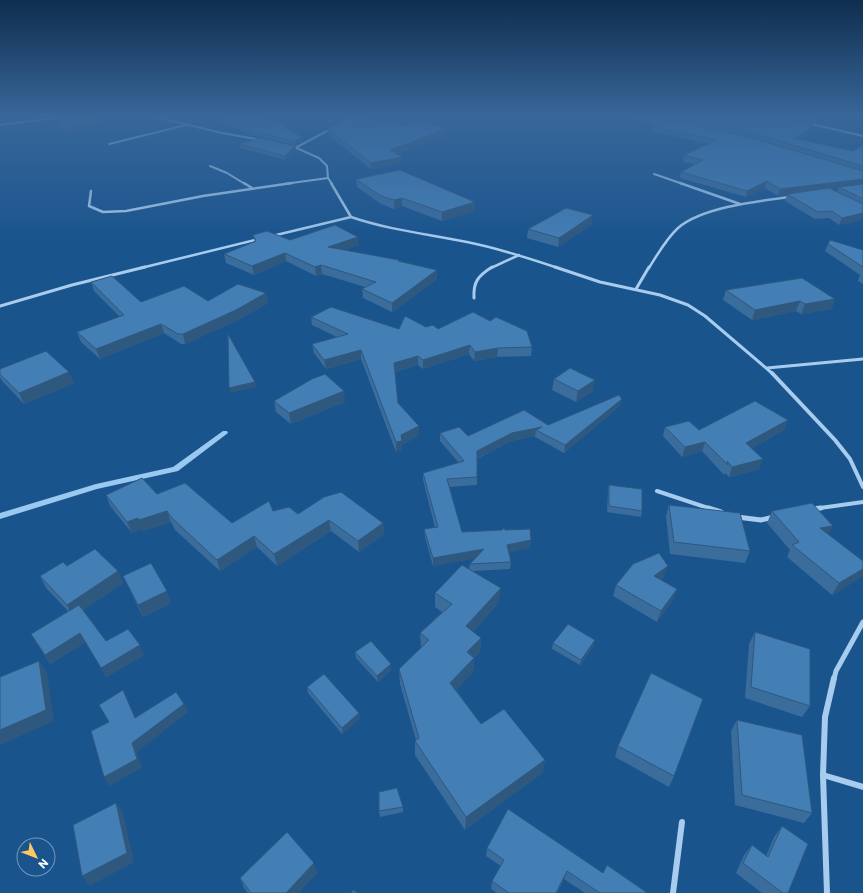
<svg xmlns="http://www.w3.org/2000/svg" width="863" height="893" viewBox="0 0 863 893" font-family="Commissioner,sans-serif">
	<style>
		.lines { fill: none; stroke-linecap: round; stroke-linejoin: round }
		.stream { fill: #99c8f0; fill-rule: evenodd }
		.minor-far5 { stroke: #a7ccee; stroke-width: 2 }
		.minor-far4 { stroke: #a7ccee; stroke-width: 2.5 }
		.minor-far3 { stroke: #a7ccee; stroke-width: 3 }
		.minor-far2 { stroke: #a7ccee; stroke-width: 4 }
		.minor-far1 { stroke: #a7ccee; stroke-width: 5 }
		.minor { stroke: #a7ccee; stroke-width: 6 }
		.wall { fill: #3a6c9c; fill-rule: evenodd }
		.shaded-wall { fill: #2f587f }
		.building { fill: #437eb5; stroke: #2f587f }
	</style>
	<rect width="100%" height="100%" fill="#1a548d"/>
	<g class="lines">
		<path class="stream" d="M223,431h4l1,2 -50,38 -81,18 -97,30v-6l96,-29 77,-17z"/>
		<g class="minor-far5">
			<path d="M155,117l67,16 39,7"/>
			<path d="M807,123l56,13"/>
			<path d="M0,125l63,-8"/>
			<path d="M109,144l77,-19"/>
			<path d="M292,146l27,12 8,8 1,12 4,6"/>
			<path d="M297,147l56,-30"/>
			<path d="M210,166l17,7 18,11"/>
			<path d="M654,174l29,10"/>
			<path d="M284,184l44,-6"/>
		</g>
		<g class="minor-far4">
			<path d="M244,183l8,5"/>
			<path d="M331,183l20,34c38,13 77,17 116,25 31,6 61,16 91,26"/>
			<path d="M680,183l60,21"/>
			<path d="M91,191l-2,15 14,6 23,-1 77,-15 89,-13"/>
			<path d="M272,236l79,-19"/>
			<path d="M141,268l118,-29"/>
			<path d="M491,268l28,-13"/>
			<path d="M649,268c8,-13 17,-29 29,-40 24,-21 81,-27 112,-31"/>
		</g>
		<g class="minor-far3">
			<path d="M555,267l45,15 60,13 28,10 17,11 68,58"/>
			<path d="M636,289l13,-22"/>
			<path d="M474,298c-1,-16 4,-22 18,-31"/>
			<path d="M0,306l72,-21 73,-18"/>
			<path d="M767,368l96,-9"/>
		</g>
		<g class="minor-far2">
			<path d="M772,373l63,67 15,19 13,28"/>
			<path d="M657,491l54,18"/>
			<path d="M813,509l50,-7"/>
		</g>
		<g class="minor-far1">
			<path d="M708,508l13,4"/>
			<path d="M812,509l9,-1"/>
			<path d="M737,517l24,3 13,-3"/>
			<path d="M834,679l2,-8 27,-49"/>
		</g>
		<g class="minor">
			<path d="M823,775l40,12"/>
			<path d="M673,893l9,-71"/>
			<path d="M827,893l-4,-118 2,-58 9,-39"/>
		</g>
	</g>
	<g class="wall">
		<path d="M633,117h186l-4,6h-2l-2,4 -7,11 -4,2 53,11 10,-6v74l-24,6 -10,-7 -14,1 -30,-18 2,-6 -9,1 -13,-8 -19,9 -66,-19 1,-6 14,-8 -12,-2 1,-7 24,-11 -58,-13 1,-5 5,-2 -24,-5zM838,188l-1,4 -6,-3z"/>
		<path d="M221,118l82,23 -7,4 -46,-10 -29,-14z"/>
		<path d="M449,128v6l-53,20 6,9 -31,6 -43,-34 -1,-6z"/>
		<path d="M240,144l55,2 1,4 -11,10 -44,-12z"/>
		<path d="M356,179l119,32 -33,10 -40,-15 -8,3 -13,-5 -24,-17z"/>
		<path d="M592,224l-34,23 -31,-9 1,-9z"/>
		<path d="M253,235l37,5 69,5 -14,5 54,12 38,17 -45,33 -29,-14 -1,-9 3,-2 -43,-13 -6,2 -30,-15 -32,14 -28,-12 -2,-9 31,-12z"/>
		<path d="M828,244l35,6v34l-5,-3 2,-6 -35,-24z"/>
		<path d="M91,282l50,20 67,-1 60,2 -30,17 -53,24h-4l-17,-11 -64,26 -19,-17 -4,-10 43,-15 -26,-26z"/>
		<path d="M726,290l109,9 -4,10 -30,5 -5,-3 -44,9 -29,-20z"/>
		<path d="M311,317l88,12 27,-2 106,20 -1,9 -34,1 -23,4 -5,-7 -46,15 -5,-4 -23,7 3,31 21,32 -17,10v5l-6,2 -35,-93 -35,10 -12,-16 -2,-9 25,-7 -25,-12z"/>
		<path d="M0,369l74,14 -50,21 -22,-23 -2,-4z"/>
		<path d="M554,379l39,12 -17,11 -24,-12z"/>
		<path d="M274,401l71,1 -54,22 -15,-12z"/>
		<path d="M620,406l-56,47 -29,-16v-1l-24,5 -34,18v26l-28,2 13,45 43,-2 25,18 -21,4 2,10 -1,7 -36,2 25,31 -26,30 8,6 -1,14 -6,6 -1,14 -17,18 25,34 64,36 -3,13 -77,57 -50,-75v-14l1,-1 -16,-56 -1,-15 22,-21 -1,-15 22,-21 -7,-5v-14l34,-24 1,-5 5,-6 -42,8 -8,-29 -1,-8 11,-1 -12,-48v-7l36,-10 -19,-22v-8l28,3 80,-11z"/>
		<path d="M788,420l-4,10 -32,18 7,21 -30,8 -4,-4 -1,2 -22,-24 -20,6 -19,-21 2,-9 34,3z"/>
		<path d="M609,485l33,26 -1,6 -34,-5 1,-22z"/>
		<path d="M157,494l75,29 41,-12 110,12 1,11 -25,18 -28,-21 -54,35 -20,-19 -37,24 -45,-41 -4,-8 -28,9 -1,-2 -10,4 -22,-27 -4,-11z"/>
		<path d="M669,505l81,46 -5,12 -75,-9 -4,-38z"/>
		<path d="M772,511l56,23 34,43 -30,18 -45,-38 3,-7 -23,-27z"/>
		<path d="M67,566l51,5 5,12 -40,27 23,31 38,14 -38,22 -20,-35 -36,22 -19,-30 37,-23 -22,-23 -6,-12z"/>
		<path d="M123,576l48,27 -28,14z"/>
		<path d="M664,577l-4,3 13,20 -16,22 -44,-26 3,-11z"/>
		<path d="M755,632l55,74 -8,11 -57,-19 4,-54z"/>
		<path d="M553,643l41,3 -14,19 -28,-16z"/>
		<path d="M355,652l36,18 -13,12 -22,-24z"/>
		<path d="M307,687l53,31 -18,16 -34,-41z"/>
		<path d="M737,720l75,93 -8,10 -69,-18 -4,-74z"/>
		<path d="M618,746l56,30 -5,11 -54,-30z"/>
		<path d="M403,807v5l-23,5 -1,-6z"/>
		<path d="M782,826l6,67h-26l-26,-20 8,-18 8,-10 14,11 8,-19z"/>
		<path d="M487,848l116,25 43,20h-61l-21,-14 -7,14h-60l-6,-4 1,-8 9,-15 -15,-10z"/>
		<path d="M317,873l-19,20h-50l-4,-5 -4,-10z"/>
	</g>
	<g class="shaded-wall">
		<path d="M99,117h20l-54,19 -2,-7z"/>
		<path d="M817,117h2l-4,6z"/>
		<path d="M813,122l-2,5 -7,11 -12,6 2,-6z"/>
		<path d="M449,128v6l-59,22v-6z"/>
		<path d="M303,137v4l-7,4 -1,-4z"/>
		<path d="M295,146l1,4 -11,10v-4z"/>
		<path d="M402,157v6l-31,6v-6z"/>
		<path d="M863,179v6l-24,2 -1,1 -50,7 -1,-1v1l-9,1 2,-7z"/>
		<path d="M767,181l-2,7 -19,9 1,-6z"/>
		<path d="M402,198v8l-8,3v-9z"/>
		<path d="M475,202v9l-33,10v-9z"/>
		<path d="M863,213v6l-24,6 3,-7z"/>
		<path d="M593,215l-1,9 -34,23 1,-9z"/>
		<path d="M358,237l1,8 -30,11 -1,-9z"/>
		<path d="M285,253l1,8 -32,14 -2,-9z"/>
		<path d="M321,265l1,9 -6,2 -1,-9z"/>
		<path d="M437,270v9l-45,33v-9z"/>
		<path d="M266,293l2,10 -30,17 -53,24 -2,-10z"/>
		<path d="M835,299l-4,10 -30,5 4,-10z"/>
		<path d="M800,301l-4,10 -44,9 3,-10z"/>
		<path d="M161,324l3,9 -64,26 -4,-10z"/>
		<path d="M470,345l-1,9 -46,15v-9z"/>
		<path d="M498,348l-1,9 -23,4 1,-9z"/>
		<path d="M361,350v9l-35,10 -2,-9z"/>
		<path d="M418,356v9l-24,7v-9z"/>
		<path d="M69,372l5,11 -50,21 -5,-11z"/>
		<path d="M595,380l-2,11 -17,11 2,-11z"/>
		<path d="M255,382l1,5 -26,6 -1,-5z"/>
		<path d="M344,391l1,11 -54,22 -2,-11z"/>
		<path d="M622,399l-2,7 -56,47 1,-8z"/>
		<path d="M788,420l-4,10 -41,23 3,-10z"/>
		<path d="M419,426v9l-17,10v5l-6,2v-10l5,-7z"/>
		<path d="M542,427l-6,3 -1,6 -24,5 -35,18 1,-8 35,-18z"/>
		<path d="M705,442l-3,9 -20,6 3,-10z"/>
		<path d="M763,459l-4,10 -30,8 3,-10z"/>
		<path d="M167,511l4,11 -28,9 -1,-2 -10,4 -5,-11 11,-4z"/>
		<path d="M329,520l2,11 -54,35 -3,-12z"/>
		<path d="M383,523l1,11 -25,18 -1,-11z"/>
		<path d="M833,526l-7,12 -6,-10z"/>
		<path d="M254,536l3,11 -37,24 -3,-11z"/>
		<path d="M531,540l-1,8 -23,5v-8z"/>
		<path d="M484,549l-1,8 -50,9v-8z"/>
		<path d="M668,566l-4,11 -14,10 4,-11z"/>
		<path d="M863,569v7l-1,1 -30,18 7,-12z"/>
		<path d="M118,571l5,12 -50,34 -6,-12z"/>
		<path d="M501,588l-2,14 -34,39 1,-15z"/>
		<path d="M677,589l-4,11 -16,22 4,-11z"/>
		<path d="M167,591l4,12 -28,14 -5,-12z"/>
		<path d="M80,633l6,9 -36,22 -5,-9z"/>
		<path d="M481,638l-1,14 -6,6 -1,14 -23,25v-14l17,-31z"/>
		<path d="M595,640l-1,6 -14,19 1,-5z"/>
		<path d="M140,645l4,10 -38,22 -5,-9z"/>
		<path d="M39,661l8,12 7,48 -54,24v-15z"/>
		<path d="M391,664v6l-13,12 -1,-6z"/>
		<path d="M123,690l4,9 13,28 -5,-9z"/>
		<path d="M184,704l4,8 -51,40 5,16 -33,18 -5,-9 28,-34z"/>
		<path d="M359,713l1,5 -18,16v-6z"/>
		<path d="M545,760l-3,13 -77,57 1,-13z"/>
		<path d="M116,803l7,10 11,49 -44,24 -8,-10z"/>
		<path d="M314,863l3,10 -19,20h-12z"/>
		<path d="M567,871l-3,8 -7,14h-1z"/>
	</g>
	<g class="building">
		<path d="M61,117h38l-36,12 -4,-11z"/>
		<path d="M224,117h37l5,2 7,-1 19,14 11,5 -8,4 -46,-10 -28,-13z"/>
		<path d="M357,117l45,8 16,-4 31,7 -59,22 12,7 -31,6 -44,-34z"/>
		<path d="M650,117h13l1,1 88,20 111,33v8l-83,10 -13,-8 -20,10 -66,-19 22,-12 -19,-5 32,-15 -65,-14 15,-5z"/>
		<path d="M682,117h106l2,2 23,3 -7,10 -12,6 59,13 10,-6v21l-110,-33z"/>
		<path d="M260,138l35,8 -10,10 -45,-12z"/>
		<path d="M400,170l75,32 -33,10 -40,-14 -8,2 -13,-4 -25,-17z"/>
		<path d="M863,184v15l-24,-12z"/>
		<path d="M829,188l34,16v9l-21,5 -10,-7 -14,1 -31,-18z"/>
		<path d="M566,208l27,7 -34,23 -31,-9z"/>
		<path d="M335,225l23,12 -30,10 71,13 -1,1 39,9 -45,33 -30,-14 14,-7 -55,-17 -6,2 -30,-14 -33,13 -28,-12 32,-13 -3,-6 14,-4 23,9z"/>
		<path d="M830,240l33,10v17l-35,-23z"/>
		<path d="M112,276l29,26 43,-16 24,15 30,-17 28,9 -30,17 -53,24h-5l-17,-10 -65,25 -19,-17 47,-17 -33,-33z"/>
		<path d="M802,278l33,21 -30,5 -5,-3 -45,9 -29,-20z"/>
		<path d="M331,307l68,22 6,-13 21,11 7,-2 5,4 35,-17 17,9 6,-4 31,14 5,16 -34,1 -23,4 -5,-7 -47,15 -5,-4 -24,7 4,40 21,23 -18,9 1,6 -6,1 -35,-92 -37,10 -12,-16 36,-10 -37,-17z"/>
		<path d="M228,334l27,48 -26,6z"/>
		<path d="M46,351l23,21 -50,21 -19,-19v-5z"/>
		<path d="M570,368l25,12 -17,11 -24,-12z"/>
		<path d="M325,374l19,17 -55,22 -15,-12 38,-22z"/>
		<path d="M619,395l3,4 -57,46 -29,-15 6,-3 -30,6 -35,18v26l-30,2 15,53 40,-2 2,-2 1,2 25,-1 1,11 -24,5 4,17 -41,2 14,-15 -51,9 -9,-29 14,-2 -15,-54 41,-12 -24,-28 19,-6 9,9 56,-26 24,15z"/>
		<path d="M755,401l33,19 -42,23 17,16 -31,8 -5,-6 1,4 -23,-23 -20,5 -20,-20 24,-6 10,9z"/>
		<path d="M142,478l15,16 28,-11 47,40 37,-22 4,10 16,-4 9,7 26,-17 17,-5 42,31 -25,18 -29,-21 -55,34 -20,-18 -37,24 -45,-42 -5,-7 -28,9 -1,-2 -11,4 -21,-27z"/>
		<path d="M609,485l33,4v22l-33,-5z"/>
		<path d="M812,503l21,23 -13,2 43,33v8l-24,14 -47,-38 7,-3 -27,-31z"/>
		<path d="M669,505l71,8 10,38 -76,-9z"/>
		<path d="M95,549l23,22 -51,34 -27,-29 23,-14 4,4z"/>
		<path d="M659,553l9,13 -14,10 23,13 -16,22 -45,-26 17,-21z"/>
		<path d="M151,563l16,28 -29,14 -15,-29z"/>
		<path d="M462,565l39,23 -35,38 15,12 -14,14 7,6 -24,25 31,41 23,-15 41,51 -79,57 -51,-76 4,-3 -20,-69 30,-29 -9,-7 32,-29 -17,-11z"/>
		<path d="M79,605l27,36 22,-12 12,16 -39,23 -21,-35 -35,22 -14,-21z"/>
		<path d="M568,624l27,16 -14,20 -28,-17z"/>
		<path d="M755,632l55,17v57l-59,-19z"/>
		<path d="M371,641l20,23 -14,12 -22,-24z"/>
		<path d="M39,661l7,49 -46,20v-53z"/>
		<path d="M651,673l52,26 -29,77 -56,-30z"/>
		<path d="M324,674l35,39 -17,15 -35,-41z"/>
		<path d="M123,690l12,28 41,-26 8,12 -52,39 5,16 -33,18 -13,-46 18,-9 -10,-17z"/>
		<path d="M737,720l65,15 10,78 -70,-18z"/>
		<path d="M397,788l6,19 -24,4v-19z"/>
		<path d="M116,803l11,50 -45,23 -9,-51z"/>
		<path d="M508,809l95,64 4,-8 39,27v1h-46l-33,-22 -11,22h-47l-17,-12 12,-21 -17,-12z"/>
		<path d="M782,826l26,18 -20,49h-5l-40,-30 9,-18 16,12z"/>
		<path d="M287,832l27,31 -28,30h-35l-11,-15z"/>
		<path d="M353,890l5,3h-7z"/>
	</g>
	<linearGradient id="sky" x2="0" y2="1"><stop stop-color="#0e2e4e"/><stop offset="0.48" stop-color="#38679a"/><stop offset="1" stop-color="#38679a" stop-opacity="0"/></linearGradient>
	<rect width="863" height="242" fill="url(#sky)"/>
	<g transform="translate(36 857) rotate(133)"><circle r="19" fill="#1a548d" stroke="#7698bb"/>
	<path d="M0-3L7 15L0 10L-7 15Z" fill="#ffc763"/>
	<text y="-6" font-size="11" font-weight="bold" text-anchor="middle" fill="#ffffff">N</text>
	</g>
</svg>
